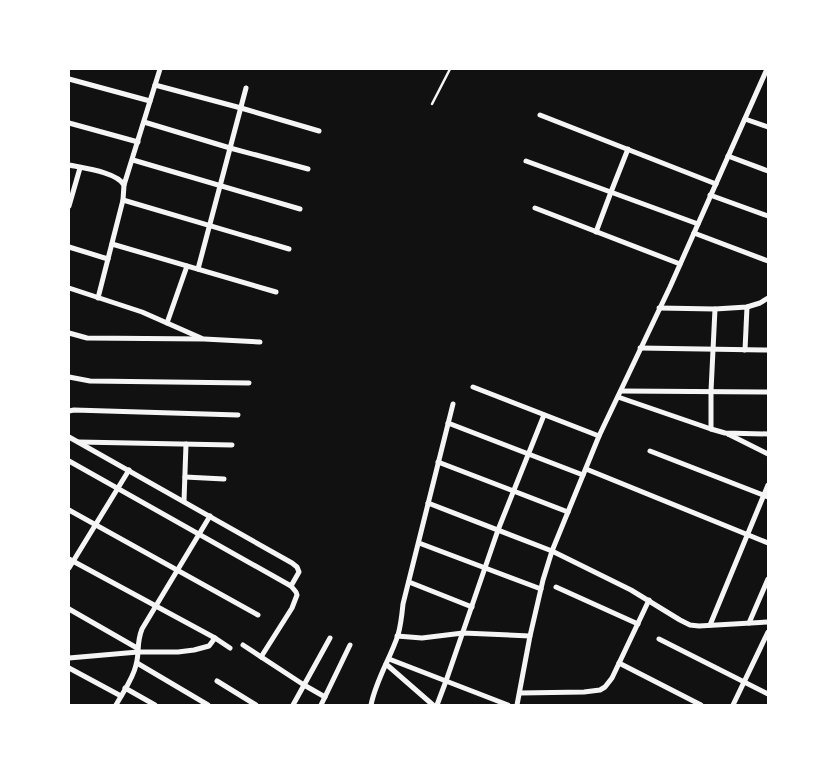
<svg xmlns="http://www.w3.org/2000/svg" width="837" height="774" viewBox="0 0 837 774" font-family="Jost,sans-serif">
	<style>
		.lines { fill: none; stroke-linecap: round; stroke-linejoin: round }
		.service { stroke: #f5f5f5; stroke-width: 2.5 }
		.minor { stroke: #f5f5f5; stroke-width: 5 }
	</style>
	<rect width="100%" height="100%" fill="#111"/>
	<g class="lines">
		<path class="service" d="M432,104l18,-35"/>
		<g class="minor">
			<path d="M69,79l81,22"/>
			<path d="M155,85l86,23 78,23"/>
			<path d="M540,115l176,69"/>
			<path d="M745,119l23,8"/>
			<path d="M144,122l86,26 78,21"/>
			<path d="M69,123l69,19"/>
			<path d="M728,156l40,15"/>
			<path d="M133,160l167,49"/>
			<path d="M526,161l172,63"/>
			<path d="M69,165c14,3 48,7 55,20l-1,15 -25,98"/>
			<path d="M124,185l36,-116"/>
			<path d="M710,195l58,21"/>
			<path d="M123,200l166,49"/>
			<path d="M69,206l11,-38"/>
			<path d="M535,208l145,56"/>
			<path d="M596,232l15,-40 17,-43"/>
			<path d="M694,233l74,28"/>
			<path d="M112,244l164,48"/>
			<path d="M69,247l39,12"/>
			<path d="M198,269l48,-181"/>
			<path d="M69,288l73,24 59,26"/>
			<path d="M659,308l56,1 32,-2 13,-4 8,-5"/>
			<path d="M167,323l20,-57"/>
			<path d="M69,333l18,5 117,1 56,3"/>
			<path d="M640,348l128,2"/>
			<path d="M745,350l2,-43"/>
			<path d="M69,377l21,4 159,2"/>
			<path d="M473,387l126,49"/>
			<path d="M621,391l147,1"/>
			<path d="M618,397l93,32 14,4 43,1"/>
			<path d="M69,411l5,-1 164,5"/>
			<path d="M448,423l135,52"/>
			<path d="M711,429v-38l4,-82"/>
			<path d="M728,434l40,20"/>
			<path d="M69,437l223,126 5,4 2,5 -8,14"/>
			<path d="M79,442l153,3"/>
			<path d="M650,451l118,46"/>
			<path d="M69,461l222,125 5,6 1,3 -5,13 -31,49"/>
			<path d="M438,462l130,50"/>
			<path d="M586,469l182,74"/>
			<path d="M185,477l39,2"/>
			<path d="M184,501l2,-57"/>
			<path d="M428,503l124,48 79,39 49,30 10,5 9,1 69,-4"/>
			<path d="M69,510l189,105"/>
			<path d="M419,543l122,46"/>
			<path d="M69,559l146,79 15,10"/>
			<path d="M69,568l60,-98"/>
			<path d="M409,582l63,25"/>
			<path d="M556,587l82,37"/>
			<path d="M69,609l68,39"/>
			<path d="M749,623l19,-44"/>
			<path d="M710,625l58,-140"/>
			<path d="M397,636l25,2 41,-5 67,3"/>
			<path d="M659,639l109,55"/>
			<path d="M243,645l61,40 21,12"/>
			<path d="M69,658l69,-6h40l16,-2 15,-4 6,-8"/>
			<path d="M389,659l119,46"/>
			<path d="M137,663l71,42"/>
			<path d="M619,663l82,42"/>
			<path d="M386,664l47,41"/>
			<path d="M69,668l52,28"/>
			<path d="M217,681l39,24"/>
			<path d="M125,688l30,17"/>
			<path d="M520,693l64,-1 16,-2 5,-3 7,-9 37,-78"/>
			<path d="M116,705c7,-13 17,-26 20,-40 4,-14 0,-21 6,-36l68,-113"/>
			<path d="M293,705l37,-67"/>
			<path d="M321,705l29,-60"/>
			<path d="M371,705c5,-25 19,-46 27,-70 3,-10 4,-21 5,-31l50,-200"/>
			<path d="M437,705l9,-24 52,-151 46,-115"/>
			<path d="M517,705l13,-69 13,-56 9,-29 47,-115 71,-149 97,-218"/>
			<path d="M733,705l35,-73"/>
		</g>
	</g>
	<rect width="837" height="774" fill="none" stroke="#ffffff" stroke-width="140"/>
</svg>
